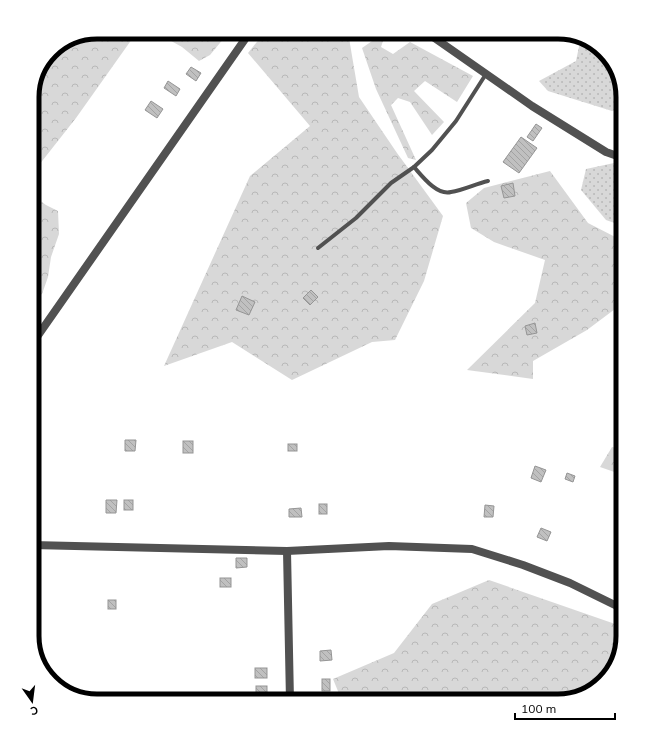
<svg xmlns="http://www.w3.org/2000/svg" width="655" height="733" viewBox="0 0 655 733" font-family="Mulish,sans-serif">
	<style>
		.green { fill: url(#green-dots) }
		.forest { fill: url(#forest-crowns) }
		.building { fill: url(#building-back-hatch); stroke: #959595 }
		.lines { fill: none; stroke-linecap: round; stroke-linejoin: round }
		.service { stroke: #515151; stroke-width: 4 }
		.minor { stroke: #515151; stroke-width: 8 }
		.rim { fill: none; stroke: #000; stroke-width: 5 }
	</style>
	<defs>
		<pattern id="green-dots" width="8" height="8" patternUnits="userSpaceOnUse"><rect width="8" height="8" fill="#d8d8d8"/><path d="M2 2h.1M6 6h.1" fill="none" stroke="#b8b8b8" stroke-width="1.8" stroke-linecap="round"/></pattern>
		<pattern id="forest-crowns" width="20" height="18" patternUnits="userSpaceOnUse"><rect width="20" height="18" fill="#d8d8d8"/><path d="M2 6a3 3 0 1 1 6 0M12 15a3 3 0 1 1 6 0" fill="none" stroke="#b8b8b8"/></pattern>
		<pattern id="building-back-hatch" width="6" height="6" patternUnits="userSpaceOnUse"><rect width="6" height="6" fill="#c0c0c0"/><path d="M-1 5l2 2M0 0l6 6M5-1l2 2" fill="none" stroke="#a3a3a3"/></pattern>
	</defs>
	<rect width="100%" height="100%" fill="#fff"/>
	<g class="green">
		<path d="M581,37c7,2 25,15 29,22 6,11 13,35 13,48l-11,4 -64,-20 -9,-10 37,-20z"/>
		<path d="M614,163l9,2v61l-17,-6 -25,-30 5,-21z"/>
	</g>
	<g class="forest">
		<path d="M97,32h40l-61,86 -37,47 -7,12v-85l22,-44z"/>
		<path d="M155,32h74l-19,23 -11,6 -17,-14z"/>
		<path d="M265,32h84l1,12 9,53 38,56 46,63 -19,65 -29,59 -23,2 -80,38 -60,-38 -68,24 86,-190 60,-50 -62,-73z"/>
		<path d="M385,32h1l-5,15 12,7 17,-12 63,34 -16,26 -32,-21 -11,10 30,31 -12,13 -22,-33 -12,-4 -7,7 25,55 -8,-2 -32,-69 -14,-41z"/>
		<path d="M550,171l38,52 35,18v62l-36,27 -54,31v18l-66,-9 68,-67 10,-43 -51,-18 -23,-14 -5,-25 18,-15z"/>
		<path d="M32,195l14,10 12,6 1,23 -8,23 -3,20 -6,17 -10,7z"/>
		<path d="M612,447l11,2v26l-23,-8z"/>
		<path d="M489,580l129,45 5,12 -7,28 -18,23 -39,13h-217l-9,-22 61,-26 38,-49z"/>
	</g>
	<g class="building">
		<path d="M191,67l10,6 -5,8 -10,-7z"/>
		<path d="M168,81l12,8 -4,7 -12,-8z"/>
		<path d="M151,101l12,8 -6,9 -12,-8z"/>
		<path d="M536,124l6,4 -9,13 -6,-4z"/>
		<path d="M521,137l16,11 -18,25 -16,-11z"/>
		<path d="M513,183l2,13 -11,2 -3,-12z"/>
		<path d="M311,290l7,7 -8,8 -7,-7z"/>
		<path d="M242,296l13,6 -6,13 -13,-5z"/>
		<path d="M535,323l2,10 -10,2 -2,-9z"/>
		<path d="M125,440h11l-1,11h-10z"/>
		<rect x="183" y="441" width="10" height="12"/>
		<rect x="288" y="444" width="9" height="7"/>
		<path d="M535,466l11,4 -5,12 -10,-4z"/>
		<path d="M567,473l8,3 -2,6 -8,-3z"/>
		<path d="M106,500h11l-1,13h-10z"/>
		<rect x="124" y="500" width="9" height="10"/>
		<rect x="319" y="504" width="8" height="10"/>
		<path d="M485,505l9,1 -1,11h-9z"/>
		<path d="M301,508l1,9h-13v-8z"/>
		<path d="M541,528l10,4 -4,9 -10,-4z"/>
		<path d="M236,558h11v9l-11,1z"/>
		<rect x="220" y="578" width="11" height="9"/>
		<rect x="108" y="600" width="8" height="9"/>
		<path d="M331,650l1,10 -12,1v-10z"/>
		<rect x="255" y="668" width="12" height="10"/>
		<rect x="322" y="679" width="8" height="12"/>
		<rect x="256" y="686" width="11" height="8"/>
	</g>
	<g class="lines">
		<g class="service">
			<path d="M414,167c8,9 23,29 37,25 13,-2 24,-8 37,-11"/>
			<path d="M318,248l38,-30 35,-35 23,-16 18,-17 24,-29 30,-47"/>
		</g>
		<g class="minor">
			<path d="M426,32l106,74 74,46 17,6"/>
			<path d="M32,344l218,-312"/>
			<path d="M32,545l255,6 102,-5 83,3 51,16 47,18 53,26"/>
			<path d="M287,551l3,150"/>
		</g>
	</g>
	<path d="M0 0H655V733H0ZM97 39H558A58 58 0 0 1 616 97V636A58 58 0 0 1 558 694H97A58 58 0 0 1 39 636V97A58 58 0 0 1 97 39Z" fill="#fff" fill-rule="evenodd"/>
	<path class="rim" d="M97 39H558A58 58 0 0 1 616 97V636A58 58 0 0 1 558 694H97A58 58 0 0 1 39 636V97A58 58 0 0 1 97 39Z"/>
	<g transform="translate(32 701) rotate(166)" stroke="#ffffff" stroke-width="3" paint-order="stroke">
	<path d="M0-3L7 15L0 10L-7 15Z" fill="#000000"/>
	<text y="-6" font-size="11" font-weight="bold" text-anchor="middle" fill="#000000">С</text>
	</g>
	<path d="M515 713v6h100v-6" fill="none" stroke="#000000" stroke-width="2"/>
	<text x="521" y="713" font-size="12" fill="#000000" stroke="#ffffff" stroke-width="3" paint-order="stroke">100 m</text>
</svg>
